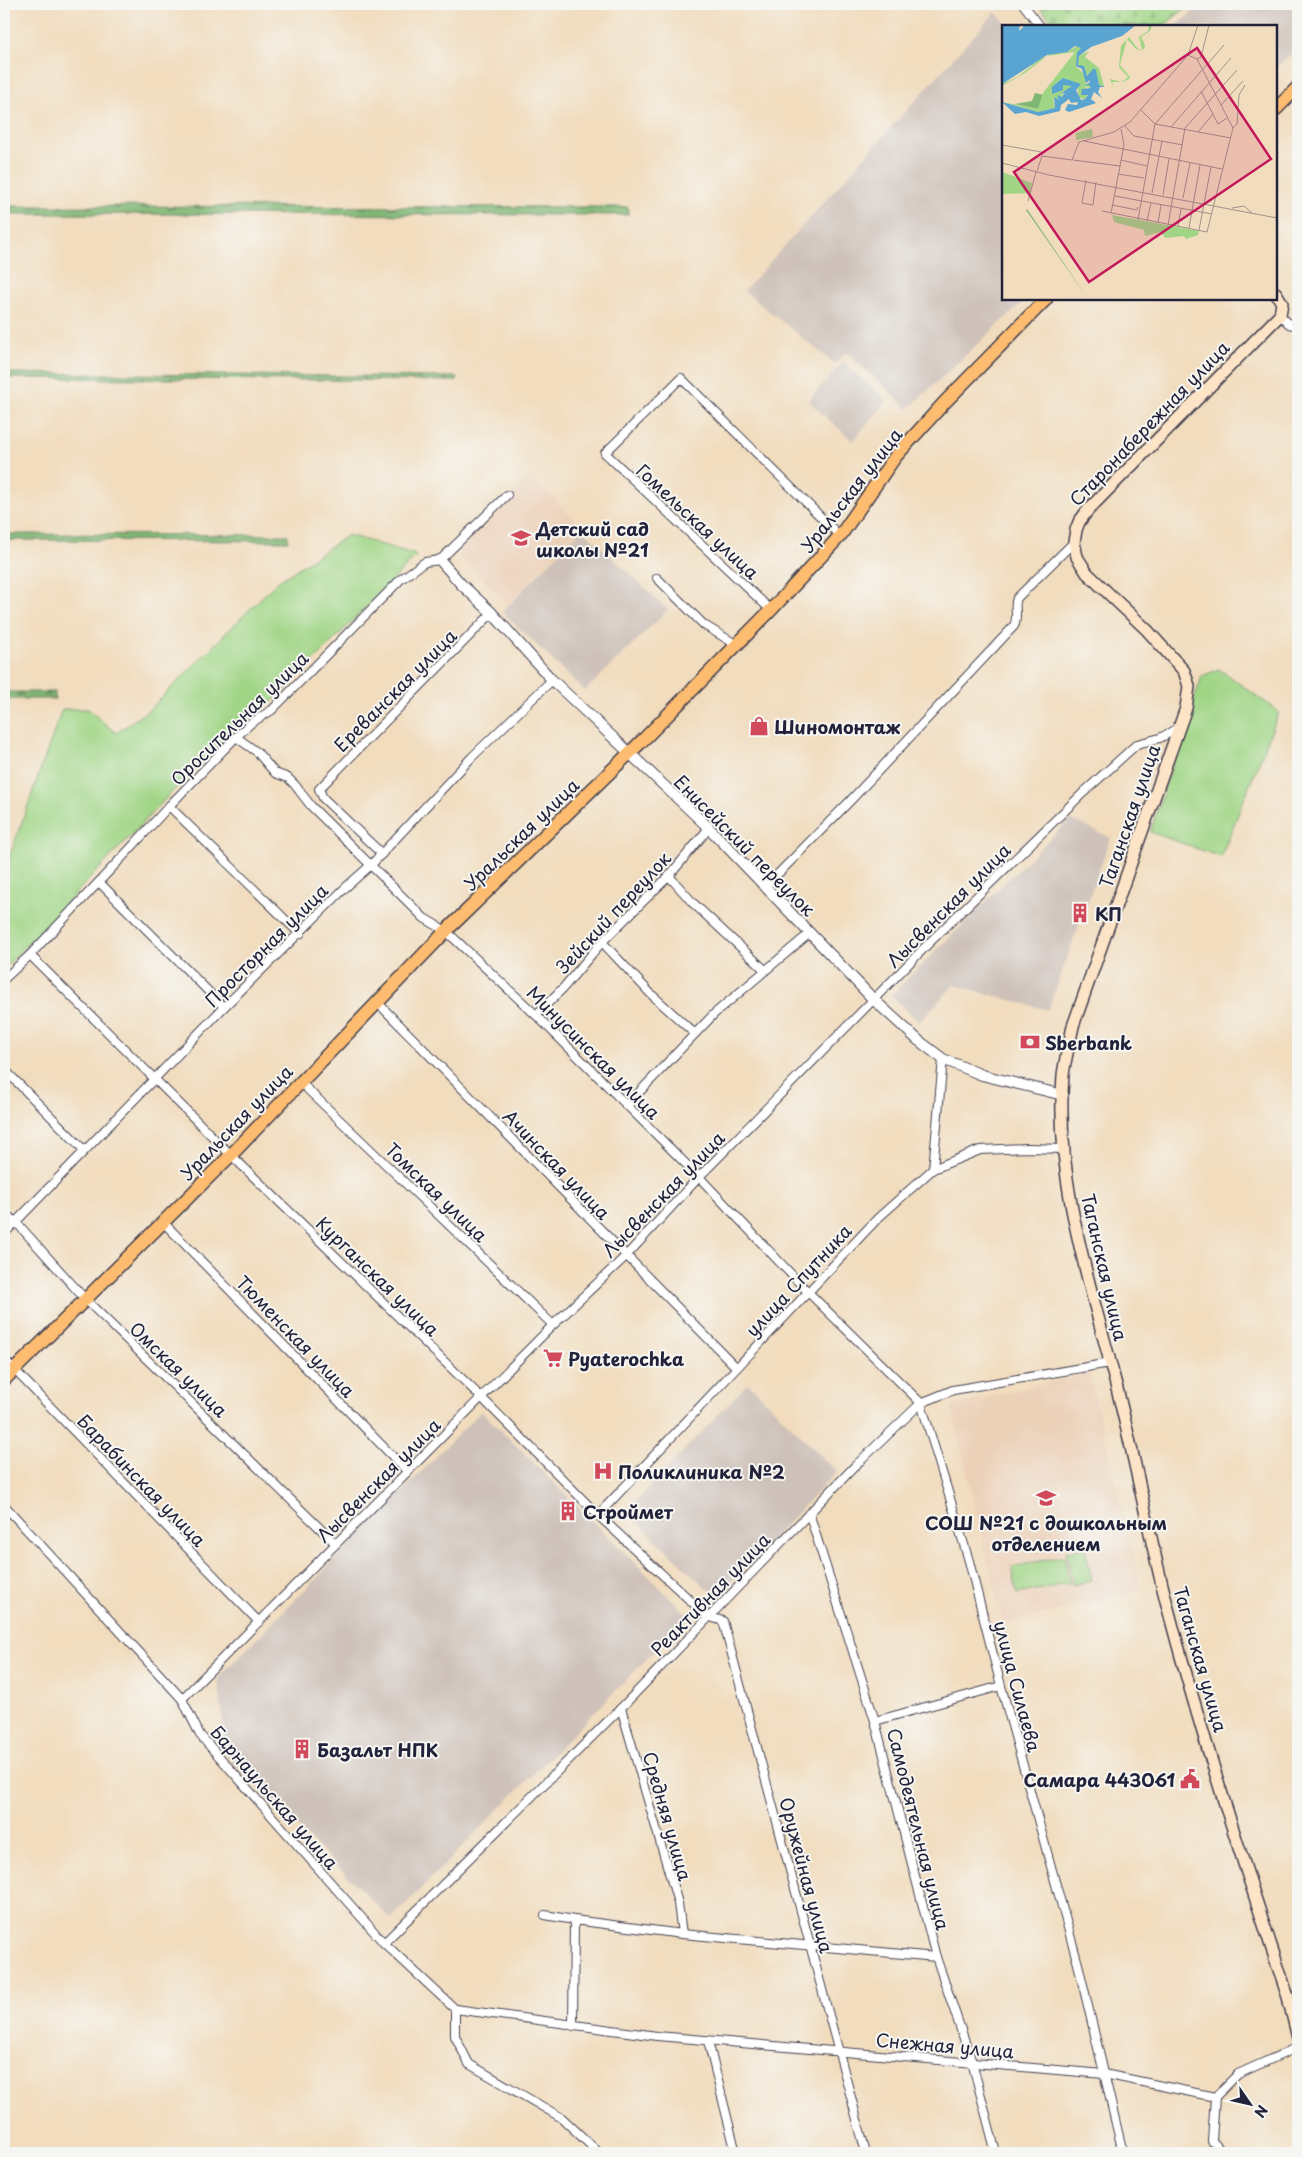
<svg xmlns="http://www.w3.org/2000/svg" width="1302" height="2157" viewBox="0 0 1302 2157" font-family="'Playpen Sans',sans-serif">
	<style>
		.built { fill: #ecd1b9 }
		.industrial { fill: #cec1b9 }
		.forest { fill: url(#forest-firs); stroke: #516c57 }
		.cemetery { fill: url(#cemetery-stones); stroke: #617c60 }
		.garden { fill: #a0d586; stroke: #617c60 }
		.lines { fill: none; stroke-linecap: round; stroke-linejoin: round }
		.minor-casing { stroke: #413e4e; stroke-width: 10 }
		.tertiary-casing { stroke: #413e4e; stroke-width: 12 }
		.secondary-casing { stroke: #413e4e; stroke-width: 14 }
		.primary-casing { stroke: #413e4e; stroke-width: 15 }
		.minor { stroke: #fff; stroke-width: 8 }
		.tertiary { stroke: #fff; stroke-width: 10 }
		.secondary { stroke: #fee4c6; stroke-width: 11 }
		.primary { stroke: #fdbc70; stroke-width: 12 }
		.labels { text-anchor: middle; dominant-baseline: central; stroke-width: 4; stroke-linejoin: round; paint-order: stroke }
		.street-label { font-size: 18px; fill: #22223b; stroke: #f6f6f2 }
		.poi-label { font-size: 18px; font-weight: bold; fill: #22223b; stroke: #f6f6f2; text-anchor: start }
		.inset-road { fill: none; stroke: #9e9289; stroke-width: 1 }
		.view { fill: #c2185b; fill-opacity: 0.15; stroke: #c2185b; stroke-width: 2.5 }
		.inset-edge { fill: none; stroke: #22223b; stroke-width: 2.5 }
	</style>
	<defs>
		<pattern id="forest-firs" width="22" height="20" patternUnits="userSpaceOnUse" patternTransform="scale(1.25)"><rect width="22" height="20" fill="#80b673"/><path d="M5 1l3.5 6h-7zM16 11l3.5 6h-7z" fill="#689460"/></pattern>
		<pattern id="cemetery-stones" width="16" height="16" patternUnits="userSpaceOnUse" patternTransform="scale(1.25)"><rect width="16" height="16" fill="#a0d586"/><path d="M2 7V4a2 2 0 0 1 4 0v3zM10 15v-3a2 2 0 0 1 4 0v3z" fill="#8ab775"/></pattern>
	</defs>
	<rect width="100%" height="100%" fill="#f6f6f2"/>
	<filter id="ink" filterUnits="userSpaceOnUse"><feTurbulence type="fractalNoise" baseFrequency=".02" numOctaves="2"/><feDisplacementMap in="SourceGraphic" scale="10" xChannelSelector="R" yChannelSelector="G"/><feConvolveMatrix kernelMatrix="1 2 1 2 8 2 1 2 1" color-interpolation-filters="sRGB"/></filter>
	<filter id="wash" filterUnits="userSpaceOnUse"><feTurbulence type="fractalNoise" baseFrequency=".0096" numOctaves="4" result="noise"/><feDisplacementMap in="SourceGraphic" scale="20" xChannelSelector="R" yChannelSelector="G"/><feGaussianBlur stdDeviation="1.12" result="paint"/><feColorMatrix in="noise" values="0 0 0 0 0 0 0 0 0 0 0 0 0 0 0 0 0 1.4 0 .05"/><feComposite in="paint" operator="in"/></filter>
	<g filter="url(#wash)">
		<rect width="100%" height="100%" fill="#f1dcbd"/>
		<g class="built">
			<path d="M530,475l53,53 -76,76 -48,-48 1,-9z"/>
			<path d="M1089,1372l53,218 -139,34 -52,-218z"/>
		</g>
		<g class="industrial">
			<path d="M1201,4h90l7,8v36l-22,20v-42h-100z"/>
			<path d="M995,12l14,14h-6v273h23l-118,110 -62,-57 -11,12 -91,-73z"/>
			<path d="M843,362l44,39 -34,40 -45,-40z"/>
			<path d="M582,529l86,81 -83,81 -83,-79z"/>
			<path d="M1070,819l41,19 -63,172 -94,-25 -35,37 -28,-27z"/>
			<path d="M748,1383l89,89 -121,125 -90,-85z"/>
			<path d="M481,1411l208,205 -298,303 -164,-162 -9,-79z"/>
		</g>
		<g class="forest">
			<path d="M4,206l624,1v8l-624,-1z"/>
			<path d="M4,373l453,4v4l-453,-3z"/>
			<path d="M4,534l284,1v6l-284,-1z"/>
			<rect x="4" y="692" width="51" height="7"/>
		</g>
		<path class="cemetery" d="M1042,4h149l-28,22h-106l-17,-18z"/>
		<g class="garden">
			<path d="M348,535l69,20 -139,142 -31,23 -54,50 -189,199v-108h4l54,-152h26l28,24 35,-25 125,-125z"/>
			<path d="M1219,669l60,43 -58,145 -71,-25 52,-156z"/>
			<path d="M1085,1548l7,32 -19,5 -7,-33z"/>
			<path d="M1064,1556l6,27 -53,11 -5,-27z"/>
		</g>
	</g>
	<g filter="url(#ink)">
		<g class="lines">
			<defs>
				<g id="minor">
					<path d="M1023,4l17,22"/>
					<path d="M1280,315l9,9 9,2"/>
					<path d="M657,578l47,47 33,20"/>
					<path d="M771,610l-166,-157 76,-75 159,158"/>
					<path d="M236,737l21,15 18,21 13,5 7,7 16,21 113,112 22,13 90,84 163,162 108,114 114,112 48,158 32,125 77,278 45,189"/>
					<path d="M169,806l131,128"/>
					<path d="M382,854l-59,-56 -4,-9 173,-176"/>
					<path d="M669,876l24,27 72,67"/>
					<path d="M99,882l125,125"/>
					<path d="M765,887l85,-86 164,-175c5,-10 -1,-19 3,-28l57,-56"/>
					<path d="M602,942l49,52 43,39"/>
					<path d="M30,955l201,200 250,242 117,118 109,101 16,5 143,532"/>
					<path d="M4,979l26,-24 99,-105 40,-44 67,-69 15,-14 21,-13 129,-131 24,-17 15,-2 67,-65"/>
					<path d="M377,1002l359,365"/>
					<path d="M536,1015l28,-28 38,-45 67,-66 40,-48"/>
					<path d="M4,1069l80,81"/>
					<path d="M300,1082l253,243"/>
					<path d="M626,1106l88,-92 96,-81"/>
					<path d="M933,1169l10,-110"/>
					<path d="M4,1213l12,9 69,77 251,245"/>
					<path d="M163,1222l244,249"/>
					<path d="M4,1234l220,-227 122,-120 25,-22 101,-108 80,-77"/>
					<path d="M4,1359l255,263"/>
					<path d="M4,1505l178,194 18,36 184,208 71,66"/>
					<path d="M809,1513l66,208 61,236 36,105 24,91"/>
					<path d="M598,1515l280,-297 55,-49 47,-19 47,-2 37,1"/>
					<path d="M182,1699l371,-374 73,-69 73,-79 232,-236 152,-148 54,-49 23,-6 18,-10"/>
					<path d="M621,1708l57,195 4,31"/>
					<path d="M875,1721l126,-35"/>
					<path d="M545,1915l29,5"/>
					<path d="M384,1943l237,-235 234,-242 66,-63 32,-13 157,-27"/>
					<path d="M455,2009l202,27 447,38 111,23 23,-23 60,-27"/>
					<path d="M455,2009v27l14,28 93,54 37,35"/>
					<path d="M573,2026l1,-106 108,14 254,23"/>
					<path d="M708,2041l28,112"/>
					<path d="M1215,2097l-3,44 11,12"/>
				</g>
				<path id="tertiary" d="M440,560l21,24 31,29 60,67 157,148 165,172 44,40 25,19 39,16 81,20"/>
				<path id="secondary" d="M1276,293l6,10 -2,12 -192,195 -9,12 -3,8 -2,12 3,15 10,16 60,57 37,41 5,15 -3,22 -113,318c-3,16 -8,33 -10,49 -8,108 26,204 52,306 19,72 32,145 50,216 35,135 79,268 123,400l10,41"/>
				<g id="primary">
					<path d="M1276,109l22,-22"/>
					<path d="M4,1380l227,-225 215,-224 198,-192 127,-129 69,-74 55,-79 49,-54 102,-104"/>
				</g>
			</defs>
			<use href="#minor" class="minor-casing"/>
			<use href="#tertiary" class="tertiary-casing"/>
			<use href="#secondary" class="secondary-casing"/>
			<use href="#primary" class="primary-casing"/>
			<use href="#minor" class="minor"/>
			<use href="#tertiary" class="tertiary"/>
			<use href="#secondary" class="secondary"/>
			<use href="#primary" class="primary"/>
		</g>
	</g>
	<defs>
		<symbol id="school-bare" viewBox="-9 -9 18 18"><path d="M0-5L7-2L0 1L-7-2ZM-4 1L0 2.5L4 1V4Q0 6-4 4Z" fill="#d1495b" stroke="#f6f6f2" stroke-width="2.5" paint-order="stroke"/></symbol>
		<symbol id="shop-bare" viewBox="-9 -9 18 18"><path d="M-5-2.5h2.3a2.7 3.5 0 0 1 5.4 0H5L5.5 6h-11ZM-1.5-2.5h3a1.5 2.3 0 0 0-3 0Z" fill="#d1495b" stroke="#f6f6f2" stroke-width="2.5" paint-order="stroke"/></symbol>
		<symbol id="building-bare" viewBox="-9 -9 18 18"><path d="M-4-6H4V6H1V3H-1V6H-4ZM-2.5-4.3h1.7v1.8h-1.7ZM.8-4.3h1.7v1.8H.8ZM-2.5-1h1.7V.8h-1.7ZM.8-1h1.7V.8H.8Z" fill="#d1495b" stroke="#f6f6f2" stroke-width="2.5" paint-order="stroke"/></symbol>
		<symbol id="bank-bare" viewBox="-9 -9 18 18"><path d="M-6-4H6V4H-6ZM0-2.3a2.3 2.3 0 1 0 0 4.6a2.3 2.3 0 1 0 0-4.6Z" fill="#d1495b" stroke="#f6f6f2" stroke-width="2.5" paint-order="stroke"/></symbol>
		<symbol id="supermarket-bare" viewBox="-9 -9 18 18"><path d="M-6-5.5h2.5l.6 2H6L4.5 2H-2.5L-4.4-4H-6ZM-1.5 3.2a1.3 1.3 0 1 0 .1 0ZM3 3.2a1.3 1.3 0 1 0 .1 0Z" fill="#d1495b" stroke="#f6f6f2" stroke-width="2.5" paint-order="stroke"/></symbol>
		<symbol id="hospital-bare" viewBox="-9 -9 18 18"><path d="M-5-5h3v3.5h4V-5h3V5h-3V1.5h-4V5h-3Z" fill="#d1495b" stroke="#f6f6f2" stroke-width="2.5" paint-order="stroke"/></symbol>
		<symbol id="civic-bare" viewBox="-9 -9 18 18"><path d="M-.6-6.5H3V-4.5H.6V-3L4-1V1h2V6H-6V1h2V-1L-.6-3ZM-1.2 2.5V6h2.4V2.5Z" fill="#d1495b" stroke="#f6f6f2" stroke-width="2.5" paint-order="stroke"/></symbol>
	</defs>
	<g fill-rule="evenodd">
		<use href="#school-bare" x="507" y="524" width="28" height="28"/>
		<use href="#shop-bare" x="745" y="712" width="28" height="28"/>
		<use href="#building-bare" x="1066" y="899" width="28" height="28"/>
		<use href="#bank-bare" x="1016" y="1028" width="28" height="28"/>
		<use href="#supermarket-bare" x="539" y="1344" width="28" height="28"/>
		<use href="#hospital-bare" x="589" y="1457" width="28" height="28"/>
		<use href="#school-bare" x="1032" y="1484" width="28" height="28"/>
		<use href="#building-bare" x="554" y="1497" width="28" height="28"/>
		<use href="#building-bare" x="288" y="1735" width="28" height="28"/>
		<use href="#civic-bare" x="1176" y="1765" width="28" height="28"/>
	</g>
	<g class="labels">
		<g class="street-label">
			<text transform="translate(1149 423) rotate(-46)">Старонабережная улица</text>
			<text transform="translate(851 490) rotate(-52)">Уральская улица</text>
			<text transform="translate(698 521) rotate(43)">Гомельская улица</text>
			<text transform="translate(395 690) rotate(-45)">Ереванская улица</text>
			<text transform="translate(239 718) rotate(-44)">Оросительная улица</text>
			<text transform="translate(1129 816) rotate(-71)">Таганская улица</text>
			<text transform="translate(521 834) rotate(-44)">Уральская улица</text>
			<text transform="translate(745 845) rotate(45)">Енисейский переулок</text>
			<text transform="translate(948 905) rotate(-45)">Лысвенская улица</text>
			<text transform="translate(613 912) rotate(-47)">Зейский переулок</text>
			<text transform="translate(266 945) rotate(-45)">Просторная улица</text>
			<text transform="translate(594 1052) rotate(45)">Минусинская улица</text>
			<text transform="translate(236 1122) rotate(-46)">Уральская улица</text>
			<text transform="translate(557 1164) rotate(46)">Ачинская улица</text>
			<text transform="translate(437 1192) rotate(44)">Томская улица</text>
			<text transform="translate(663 1194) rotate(-46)">Лысвенская улица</text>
			<text transform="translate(1105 1267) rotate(77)">Таганская улица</text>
			<text transform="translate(378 1276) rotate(44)">Курганская улица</text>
			<text transform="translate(798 1280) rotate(-47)">улица Спутника</text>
			<text transform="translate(296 1336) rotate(46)">Тюменская улица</text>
			<text transform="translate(179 1369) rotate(44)">Омская улица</text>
			<text transform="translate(142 1480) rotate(46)">Барабинская улица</text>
			<text transform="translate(378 1480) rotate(-45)">Лысвенская улица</text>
			<text transform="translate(710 1594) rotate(-46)">Реактивная улица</text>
			<text transform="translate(1201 1659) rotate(74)">Таганская улица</text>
			<text transform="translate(1018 1686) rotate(75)">улица Силаева</text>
			<text transform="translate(275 1797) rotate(49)">Барнаульская улица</text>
			<text transform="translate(668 1816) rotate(74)">Средняя улица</text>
			<text transform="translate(919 1829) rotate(76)">Самодеятельная улица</text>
			<text transform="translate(807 1875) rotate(75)">Оружейная улица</text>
			<text transform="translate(945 2045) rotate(5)">Снежная улица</text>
		</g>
		<g class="poi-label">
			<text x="536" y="528">Детский сад<tspan x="536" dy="21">школы №21</tspan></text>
			<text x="774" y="726">Шиномонтаж</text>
			<text x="1095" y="913">КП</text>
			<text x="1045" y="1042">Sberbank</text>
			<text x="568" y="1358">Pyaterochka</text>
			<text x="618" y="1471">Поликлиника №2</text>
			<text x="583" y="1511">Строймет</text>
			<text x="1046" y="1522" text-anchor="middle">СОШ №21 с дошкольным<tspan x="1046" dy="21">отделением</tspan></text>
			<text x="317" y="1749">Базальт НПК</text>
			<text x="1175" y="1779" text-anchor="end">Самара 443061</text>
		</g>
	</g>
	<g transform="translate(1002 25)">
		<rect width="275" height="275" fill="#f1dcbd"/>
		<path d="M33,68l9,2 -6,14 -23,-5 17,-3zM25,184l62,91 -63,-90z" fill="#80b673"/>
		<path d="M147,0l3,1 -2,5 -9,6 4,8 -1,4 -7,1 -10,-11 -7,26 10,12 -1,2 -6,3h-11l2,7 -4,-10 12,3 6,-5 -9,-10 2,-21 8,-9 9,12h4l-3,-12 9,-6zM75,21l4,2 -5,18 14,14 -6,5 5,-1 2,4 -6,-1 3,7 -3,5 -6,-1 -2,-14 -14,-6 -12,14 12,-7h9l-2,5 -8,2 -1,3 5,-2 -8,7 -5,-2 2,10 -17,4 -36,-10 36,7 5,-16 32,-41 -28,4 -22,17 -23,13v-2l15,-7 22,-17 14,-7 14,-1zM87,26l-4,6 14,11 5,18 -5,-1 -4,-17 -7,8 -10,-12 1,-8z" fill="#a0d586"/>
		<path d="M0,147l30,11 -2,10 -28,1z" fill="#a0d586"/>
		<path d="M90,104l1,8 -17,3v-7zM110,190l87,16 -1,4 -12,4 -2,-3 -19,2 -4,-6 -16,4 -1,-6 -30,-8z" fill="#a0d586"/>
		<path d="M0,0h18l-1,6 6,-6h111l-14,11 -31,11 -12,9 -1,9 6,1 3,10 7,-8 2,2 3,15 4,1 2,1h-5l-2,5 4,6 -8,-6 -3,7 5,4 -27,9 -4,-2 3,-6 9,1 1,-3 -7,1 -2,-4 -8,6 -1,6 -21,5 -13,-4 -11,2 -13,-12 36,10 17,-4 -1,-11 5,3 -2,-5 5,2 3,-4 -5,1 12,-8 -9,-1v5l-11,4v-7l11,-9 18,6 -5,6 5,10 4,-1 3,-4h-7l1,-6 9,-1 -2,-3h-5l5,-2 1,-3 -4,3 -4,-14 -6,-3 1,-13 4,-5 -6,-2 -8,6 -20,3 -45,29z" fill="#59a4d1"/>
		<path class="inset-road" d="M186,30l9,4 36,69M195,34l4,-2 8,-32M199,66l17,33 9,-6M219,80l22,-24M139,85l14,14 76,14M123,101l9,10 49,9M169,102l60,-69M196,107l15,-18M82,116l138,28M0,120l39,7 1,3M71,135l47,6M119,135l26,6M0,138l47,12 228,43M35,146l5,-15 30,4 7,-18 35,-10 16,-10 58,-67 10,-30M116,149l26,4M84,155l-4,23 11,2 3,-23M150,168l10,-52M161,170l6,-36M113,171l97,18M181,173l7,-35M26,176l8,-29M110,180l25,5 1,-3M230,183l12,-2 8,7M100,186l105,21 26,-104 4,-4 2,-29 6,-10M109,188l13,-68 -3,-16M136,195l17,-96 69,-79M145,196l4,-18M156,198l3,-18M166,200l17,-97 52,-58M176,201l3,-17M187,203l11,-63M197,205l12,-63"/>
		<path class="view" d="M195,23l74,111 -182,123 -75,-110z"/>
		<rect width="275" height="275" class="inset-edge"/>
	</g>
	<rect width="1302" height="2157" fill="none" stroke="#f6f6f2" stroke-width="20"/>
	<g transform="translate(1250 2104) rotate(124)" stroke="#f6f6f2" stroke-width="4" paint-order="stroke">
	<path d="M0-4L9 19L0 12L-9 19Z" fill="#22223b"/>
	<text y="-8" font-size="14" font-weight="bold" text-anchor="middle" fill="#22223b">N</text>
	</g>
</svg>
